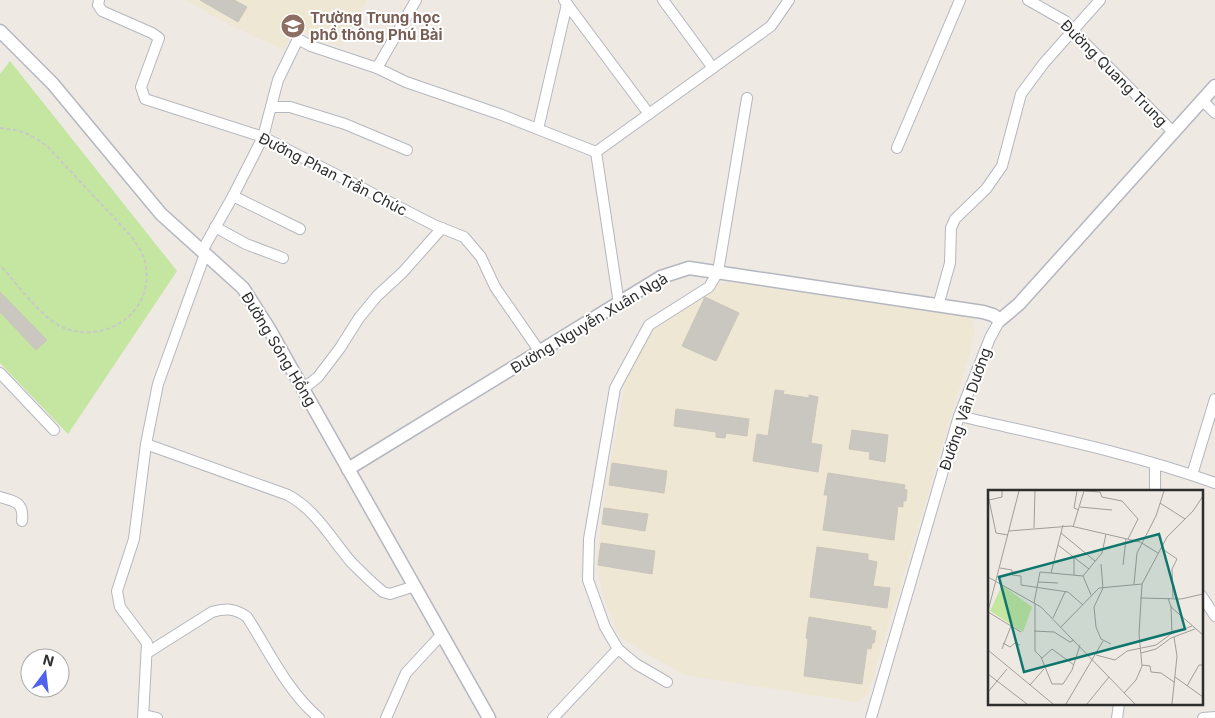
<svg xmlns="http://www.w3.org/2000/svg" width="1215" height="718" viewBox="0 0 1215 718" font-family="Inter,sans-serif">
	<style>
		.education { fill: #eee7d3 }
		.pitch { fill: #c4e6a0 }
		.building { fill: #cac7c0; stroke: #cac5bb }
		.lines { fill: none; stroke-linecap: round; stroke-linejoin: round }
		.minor-casing { stroke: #b5b7c0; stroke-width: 12 }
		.tertiary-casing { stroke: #b5b7c0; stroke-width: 15 }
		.path { stroke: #c9c9c9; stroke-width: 2; stroke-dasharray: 4 2.5; stroke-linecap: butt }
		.minor { stroke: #fff; stroke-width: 10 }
		.tertiary { stroke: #fff; stroke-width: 12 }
		.labels { text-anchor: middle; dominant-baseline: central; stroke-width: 4; stroke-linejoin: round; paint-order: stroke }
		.education-label { font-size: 15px; font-weight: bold; fill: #785e54; stroke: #fff; text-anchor: start }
		.street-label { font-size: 15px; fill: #2e2e2e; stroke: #fff }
		.inset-road { fill: none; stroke: #a19e9a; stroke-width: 1 }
		.view { fill: #0f766e; fill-opacity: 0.15; stroke: #0f766e; stroke-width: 2.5 }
		.inset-edge { fill: none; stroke: #2e2e2e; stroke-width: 2.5 }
	</style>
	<rect width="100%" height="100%" fill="#eee9e2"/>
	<g class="education">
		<path d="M186,0h181l-26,47 -47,-20 -10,23 -54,-25z"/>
		<path d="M729,282l243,36 3,13 -5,21 -102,342 -11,8 -172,-27 -43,-24 -23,-15 -16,-40 -7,-33 9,-71 23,-122 23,-41 67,-44z"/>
	</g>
	<path class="pitch" d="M10,61l167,210 -109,163 -68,-71v-289z"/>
	<g class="building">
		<path d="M200,0h34l13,7 -9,15z"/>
		<path d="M0,292l47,48 -11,10 -36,-38z"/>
		<path d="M705,297l34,16 -23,48 -34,-15z"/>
		<path d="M775,390l9,1 -1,3 26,4v-3l9,2 -7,46 11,2 -4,27 -65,-11 4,-27 11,2z"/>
		<path d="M676,409l73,10 -2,17 -21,-3 -1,5 -9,-1v-5l-42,-6z"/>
		<path d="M852,430l36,5 -3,27 -16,-3 1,-7 -21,-3z"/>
		<path d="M612,463l55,8 -3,22 -55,-8z"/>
		<path d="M828,473l77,12 -1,4 3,1 -1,11h-3v6l-5,-1 -4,34 -71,-10 5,-35h-4z"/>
		<path d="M604,508l44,6 -3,17 -43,-7z"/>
		<path d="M601,543l54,8 -3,23 -54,-9z"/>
		<path d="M817,547l51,7v6l9,2 -4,24 17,2 -3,20 -77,-11z"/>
		<path d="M809,617l62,10v3l5,1 -2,12h-2l-1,6 -4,-1 -5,36 -58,-8 4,-37 -2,-1z"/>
	</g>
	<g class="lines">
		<defs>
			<g id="minor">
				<path d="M99,0l-1,5 4,6 50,22 7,5 -18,49 4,12 118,38 171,88 30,12 17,20 14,30 45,65"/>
				<path d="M564,0l85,114"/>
				<path d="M663,0l50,68"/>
				<path d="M1028,0l37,21 13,15 95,96"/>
				<path d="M377,68l29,14 96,33 94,37"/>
				<path d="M1202,100l13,13"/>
				<path d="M271,107h19l55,17 62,26"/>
				<path d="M538,129l29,-125"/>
				<path d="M897,148l63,-148"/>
				<path d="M596,152l175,-126 18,-26"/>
				<path d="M596,152l23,152"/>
				<path d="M233,196l67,33"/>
				<path d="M215,227l31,17 37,14"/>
				<path d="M202,251l31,-55 30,-59 15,-57 20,-41 13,7 66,22 39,-68"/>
				<path d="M938,306l12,-43 1,-35 4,-9 31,-30 16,-23 19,-72 23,-31 56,-63"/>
				<path d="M0,373l54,57"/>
				<path d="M303,389l15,-12 22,-29 19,-30 18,-22 26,-24 39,-44"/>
				<path d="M959,416c86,20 173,37 256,67"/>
				<path d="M146,444l142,51c28,15 44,45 64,68 10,10 20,20 31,29l7,2 25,-8"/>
				<path d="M1155,464v28"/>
				<path d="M1192,475l23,-76"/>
				<path d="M0,497c16,4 24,6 22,24"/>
				<path d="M1201,595l14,21"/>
				<path d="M147,653l65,-41c13,-4 23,-4 35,5 22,34 40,74 72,101"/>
				<path d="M667,682l-31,-18 -18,-15 -13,-22 -17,-47 1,-41 26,-151 34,-63 60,-38 9,-15 29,-174"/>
				<path d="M144,715l13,3"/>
				<path d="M143,718l4,-75 -27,-36 -3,-16 17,-52 12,-95 12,-60 47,-130"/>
				<path d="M386,718l20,-45 36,-39"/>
				<path d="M553,718l65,-69"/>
				<path d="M871,718l88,-302 31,-78 10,-18"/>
				<path d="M1117,718l2,-14"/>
				<path d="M1203,718l12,-1"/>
			</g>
			<g id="tertiary">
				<path d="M0,31l53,53 108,130 82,74 25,39 221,391"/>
				<path d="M348,469l313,-192 28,-9 294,44 10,3 7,5 19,-16 196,-218"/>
			</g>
		</defs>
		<use href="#minor" class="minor-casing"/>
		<use href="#tertiary" class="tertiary-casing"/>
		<path class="path" d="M0,128c22,2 31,6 48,19l84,90c6,9 13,19 14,30 7,48 -43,78 -84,60 -19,-8 -47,-45 -62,-62"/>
		<use href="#minor" class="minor"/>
		<use href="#tertiary" class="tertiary"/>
	</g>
	<defs>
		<symbol id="school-disc" viewBox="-11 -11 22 22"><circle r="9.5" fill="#8d6e63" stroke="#fff"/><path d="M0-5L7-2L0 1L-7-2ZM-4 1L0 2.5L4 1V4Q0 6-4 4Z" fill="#fff"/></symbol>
	</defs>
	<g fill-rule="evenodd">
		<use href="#school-disc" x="279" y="12" width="28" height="28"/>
	</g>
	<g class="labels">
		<g class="education-label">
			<text x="310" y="17">Trường Trung học<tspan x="310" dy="17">phổ thông Phú Bài</tspan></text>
		</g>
		<g class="street-label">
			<text transform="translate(1114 73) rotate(45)">Đường Quang Trung</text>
			<text transform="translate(333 174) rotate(27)">Đường Phan Trần Chúc</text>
			<text transform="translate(589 323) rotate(-31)">Đường Nguyễn Xuân Ngà</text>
			<text transform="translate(279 349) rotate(59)">Đường Sóng Hồng</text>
			<text transform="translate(965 409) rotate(-71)">Đường Vân Dương</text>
		</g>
	</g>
	<g transform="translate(988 490)">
		<rect width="215" height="215" fill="#eee9e2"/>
		<path d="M14,95l30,22 -9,25 -33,-21z" fill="#c4e6a0"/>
		<path class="inset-road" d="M89,1l-3,17 5,2M97,1l15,1 2,5 20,4 16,18 -10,20M0,5l8,38 12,2M1,10l13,-3v-6M172,13l25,16M92,17l32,3M85,37l11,-36M46,38l1,-37M21,41l62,-5 69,16 18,11M73,43l34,28M70,55l31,24M173,58l16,11 -5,10 1,29M86,68v17M113,74l2,24 -9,19 2,20 5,12 10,5M135,75l3,-26M12,78l12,2v5l9,1v9l47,7 15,13M63,83l32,3M95,86l19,-23 4,-19M95,86l8,19M0,87l53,30 94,97M50,92l20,1M146,94l3,-31 19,-37 8,-25M152,108l41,1 22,-5M180,108l3,9 32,28M46,113l6,-31 11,1 12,-48M47,113v48l6,6 11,27h11l9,-14 8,-25M183,116l1,28M0,121l31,-120M0,122l33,20M65,128l12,-26M73,137l38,-39 43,-4M46,141l20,1 16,10 4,-2M15,153l7,4 5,-4 5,2M14,159l9,-23M0,160l65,54M153,163l15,-4 15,-11 24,-9M108,165l19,5 12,-9 29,-6 15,-11 21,-8M54,168l10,-9 22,16M154,175l8,1 1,6 10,1 13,9M0,184l39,30M187,187l28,20M42,195l14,-16M199,196l12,-21h4M0,202l19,-23M136,203l12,-13 6,-14 -3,-32 3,-50 25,-47 26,-26 10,-15M78,214l37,-63M99,214l22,-27M184,214l5,-48 -3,-19"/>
		<path class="view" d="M171,44l26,95 -161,43 -25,-95z"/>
		<rect width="215" height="215" class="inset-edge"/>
	</g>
	<g transform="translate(45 673) rotate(15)"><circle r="24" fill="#ffffff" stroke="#ababab"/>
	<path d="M0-4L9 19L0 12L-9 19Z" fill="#4f62ee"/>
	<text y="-8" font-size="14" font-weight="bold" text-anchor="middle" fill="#2e2e2e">N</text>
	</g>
</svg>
